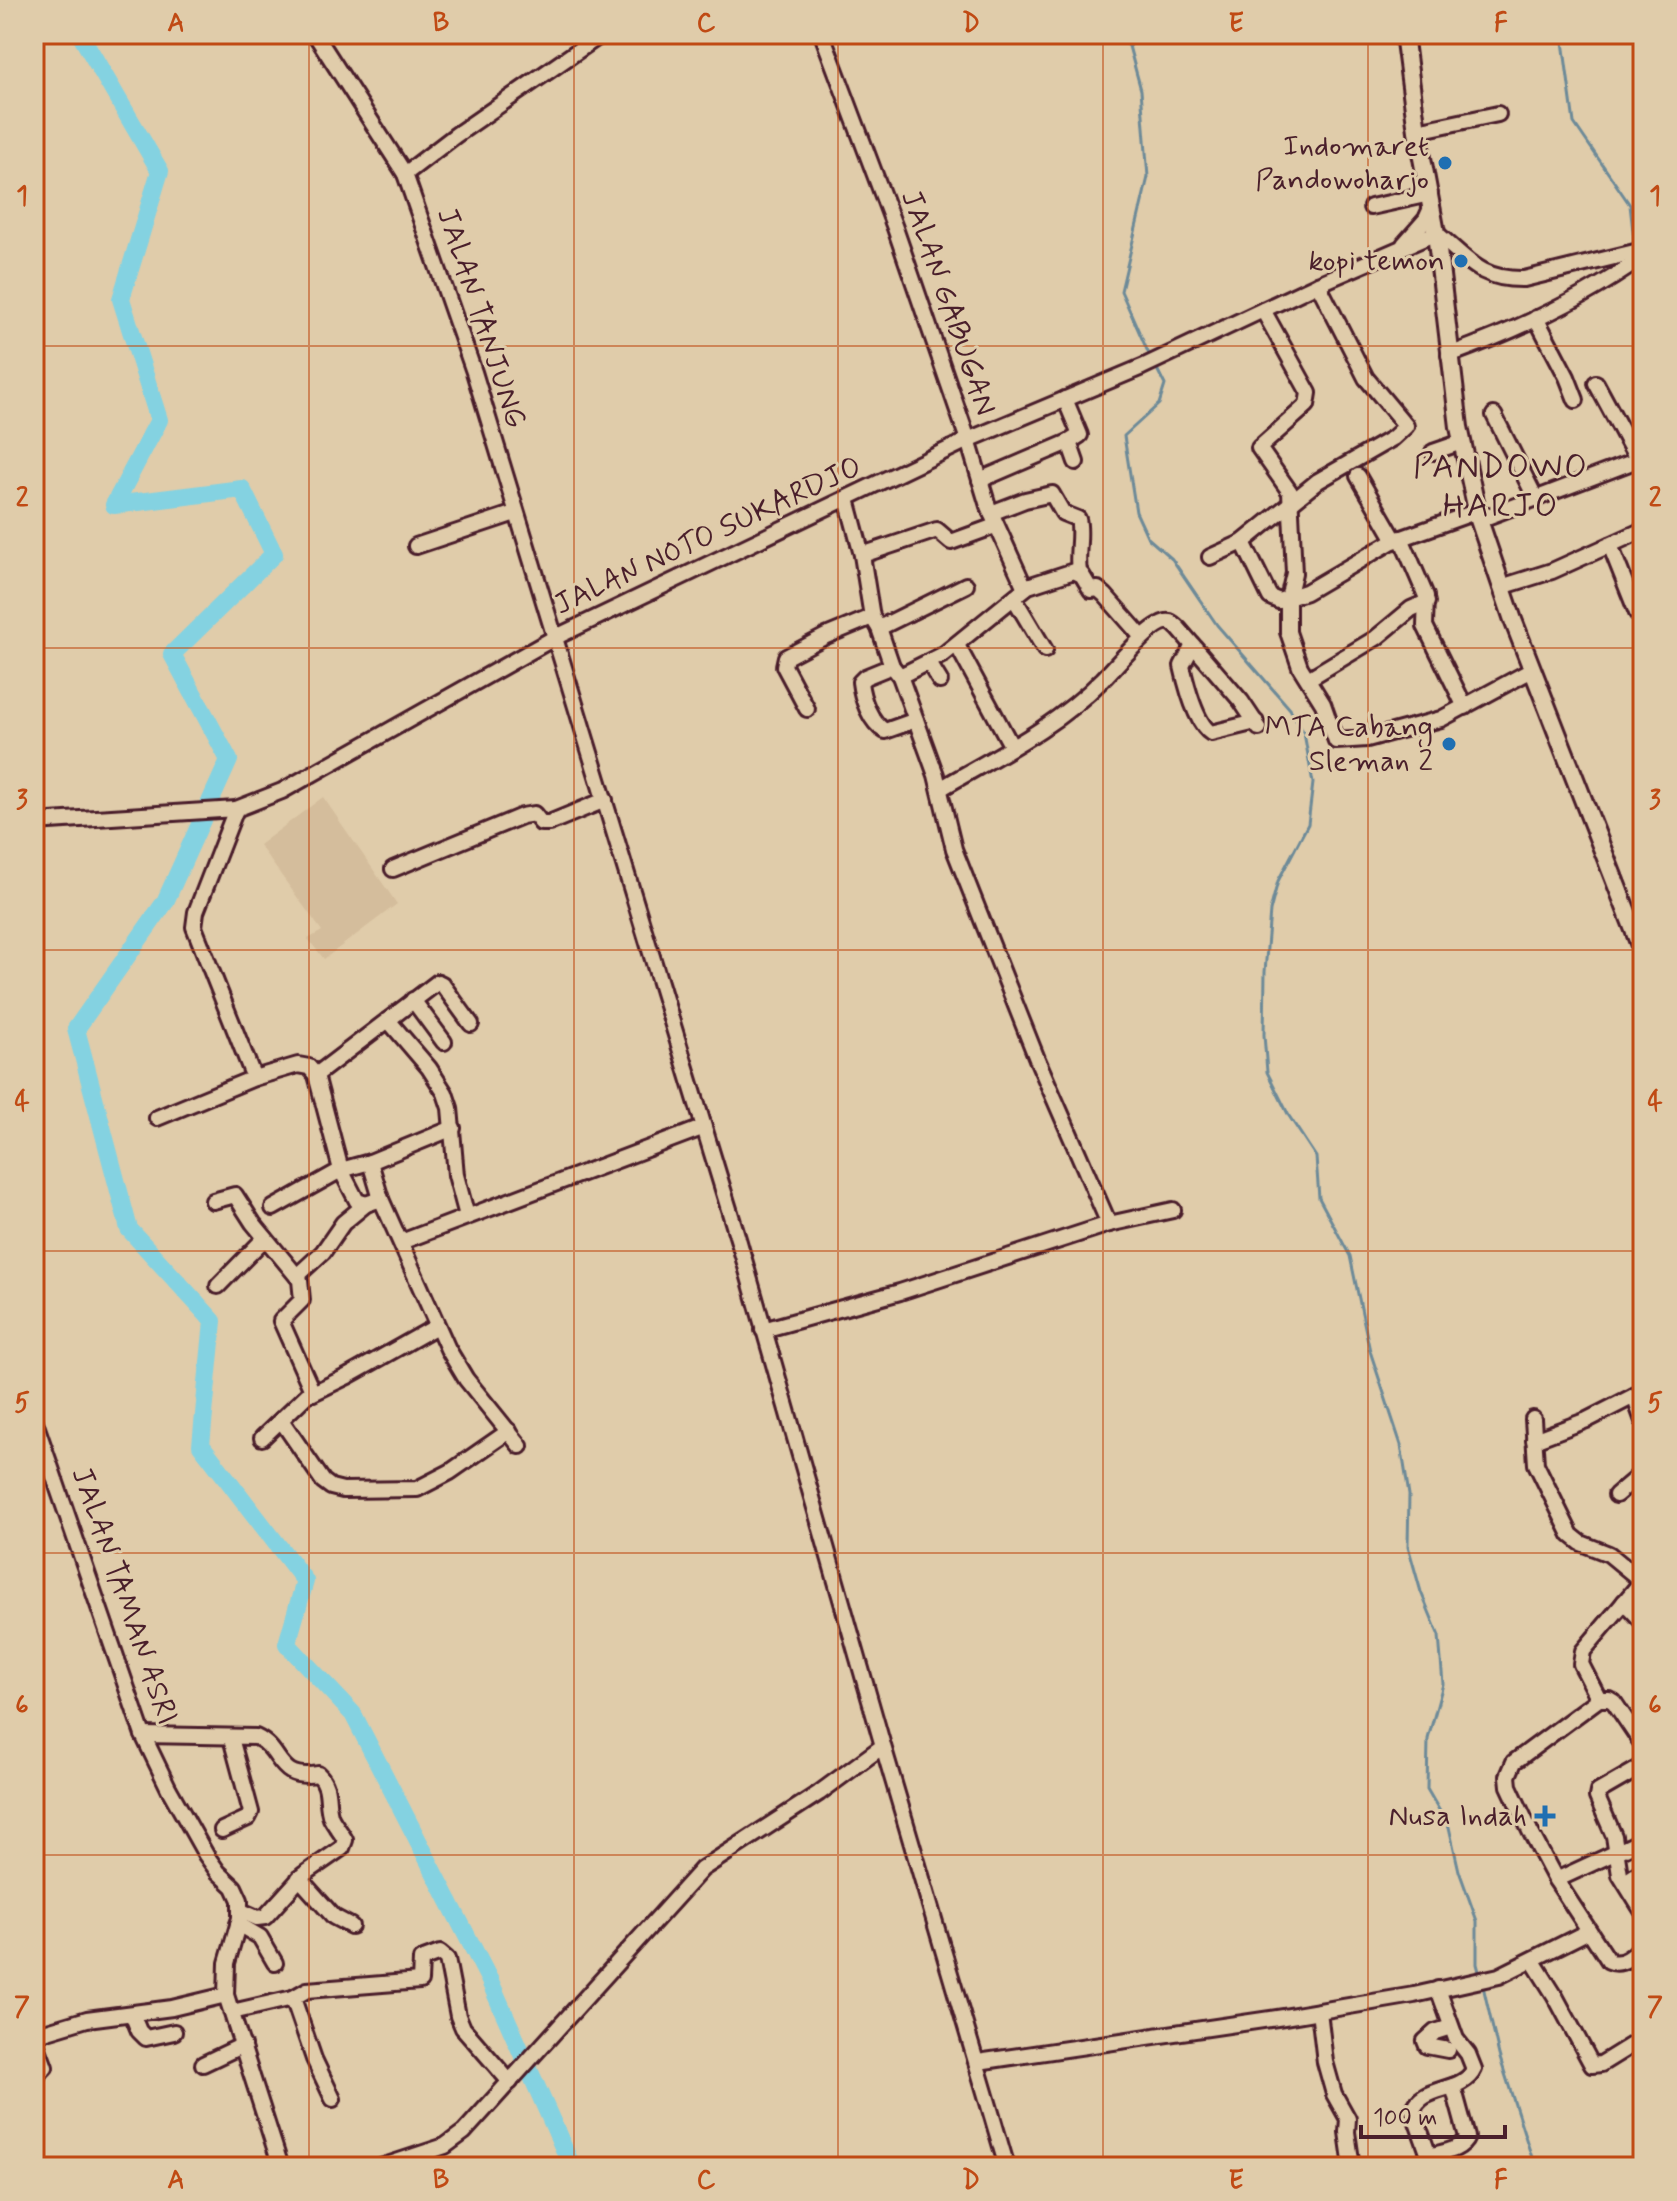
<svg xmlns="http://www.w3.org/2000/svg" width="1677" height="2201" viewBox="0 0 1677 2201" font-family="Mynerve,sans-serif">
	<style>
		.built { fill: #d4bd9c }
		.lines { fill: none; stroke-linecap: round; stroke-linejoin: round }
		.stream { stroke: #6d8a98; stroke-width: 3 }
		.river { stroke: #84d2e1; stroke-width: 18 }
		.minor-casing { stroke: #4a1f2b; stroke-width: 20 }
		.major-casing { stroke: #4a1f2b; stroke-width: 22 }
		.minor { stroke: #e0ccaa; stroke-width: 14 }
		.major { stroke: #e0ccaa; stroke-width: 16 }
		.grid { fill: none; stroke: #c04a14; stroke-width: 2; stroke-opacity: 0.55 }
		.poi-dot { fill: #1f6fb2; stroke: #e0ccaa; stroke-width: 3 }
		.labels { text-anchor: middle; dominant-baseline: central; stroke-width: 6; stroke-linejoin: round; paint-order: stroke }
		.poi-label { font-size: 30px; fill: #4a1f2b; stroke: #e0ccaa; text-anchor: end }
		.street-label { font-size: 30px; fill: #4a1f2b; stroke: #e0ccaa }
		.quarter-label { font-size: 34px; letter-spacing: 2px; fill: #4a1f2b; stroke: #e0ccaa }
		.neatline { fill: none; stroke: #c04a14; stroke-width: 3 }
		.grid-label { font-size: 26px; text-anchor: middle; font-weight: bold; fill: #c04a14 }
	</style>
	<rect width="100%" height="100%" fill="#e0ccaa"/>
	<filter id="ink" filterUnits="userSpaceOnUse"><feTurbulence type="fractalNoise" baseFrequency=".0125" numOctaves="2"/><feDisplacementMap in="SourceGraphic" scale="16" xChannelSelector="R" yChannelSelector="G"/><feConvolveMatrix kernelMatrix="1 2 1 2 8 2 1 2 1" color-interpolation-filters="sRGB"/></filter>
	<g filter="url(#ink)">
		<path class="built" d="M323,797l74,107 -73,55 -16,-20 14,-8 -63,-86z"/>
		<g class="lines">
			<g class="stream">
				<path d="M1119,34l10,12 12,44 7,87 -27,114 30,68"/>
				<path d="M1562,34l12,89 56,82 5,43"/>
				<path d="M1638,267l5,24"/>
				<path d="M1155,365l10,20 -6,19 -35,32 12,76 12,26 24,21 45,66 73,84 14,24 9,50 -5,41 -30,57 -8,30 -5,61 -1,63 3,37 22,44 27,41 3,41 31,58 20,95 31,94 8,50 -1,51 13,46 18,44 4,48 -15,55 -1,50 22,38 10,44 18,50v43l3,11"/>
				<path d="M1483,1986l16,69 36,112"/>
			</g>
			<path class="river" d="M80,34l80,137 -39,128 38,121 -45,85 128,-16 32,65 -102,100 57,106 -64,142 -89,127 53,200 84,92 -12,124 104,136 -18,63 66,70 136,265 83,188"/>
			<defs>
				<g id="minor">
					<path d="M315,34l90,140 69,198 265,870 144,504 124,421"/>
					<path d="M822,34l73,194 73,212 20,66 37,82"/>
					<path d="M1417,131l81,-17"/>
					<path d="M405,174l51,-39 146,-101"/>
					<path d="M1371,207l59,-13"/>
					<path d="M1404,244l22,-25 6,-13"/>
					<path d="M1263,310l46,83 -2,12 -48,43 31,44 4,81 -6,26v33l12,35 23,37 13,37 31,-2 74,-20 91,-49"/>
					<path d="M1536,318l31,59 9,23"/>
					<path d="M1449,355c68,-25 136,-56 194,-98"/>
					<path d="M1596,383l41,76"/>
					<path d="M1065,399l15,36 -11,7"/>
					<path d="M1494,415l42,84"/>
					<path d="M1433,452l29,-10"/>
					<path d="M1358,476l37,64"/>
					<path d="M980,480l89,-38 7,20"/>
					<path d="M847,499l15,56 10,62 7,11 13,38 8,10 36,99 18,74 83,210 72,165"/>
					<path d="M991,513l34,-13 27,-6 11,19 15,6c4,15 -2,34 1,53"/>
					<path d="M1479,520l164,-62"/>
					<path d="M1401,538l25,58 -1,30 40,81"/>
					<path d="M1243,542l27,55 9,4 27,-9 85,-50 87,-31"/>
					<path d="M1610,545l27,68"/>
					<path d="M416,546l99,-33"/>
					<path d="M862,555l75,-25 14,12 44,-16"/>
					<path d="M1210,557l33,-15 75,-61 75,-43 13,-12 -40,-48 -48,-94"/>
					<path d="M1501,587l51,-16 91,-41"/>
					<path d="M1014,598l31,52"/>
					<path d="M879,628l87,-43"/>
					<path d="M957,645l55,102"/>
					<path d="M1192,647l-10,19c4,18 14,58 29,67l45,-11"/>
					<path d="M929,663l11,18"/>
					<path d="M892,666l-27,11 -5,5c2,17 10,40 25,49l31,-11"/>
					<path d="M900,676l44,-22 84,-68 46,-15 8,4 9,15 7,-1 7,6 37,42"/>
					<path d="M1308,679l68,-41 35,-29 16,-7"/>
					<path d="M807,709l-23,-43 2,-9 40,-21 46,-19"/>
					<path d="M940,789c56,-33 116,-62 162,-109 12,-11 52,-62 68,-58 3,1 7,5 9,7l62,72 18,27"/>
					<path d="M236,809l-40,103 -2,15 60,151"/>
					<path d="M34,822l202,-13 46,-18 272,-153 414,-198 174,-73 176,-83 118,-51c32,26 43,47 88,46l119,-29"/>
					<path d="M393,869l129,-53 12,-2 7,9h8l56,-23"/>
					<path d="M413,1000l31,42"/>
					<path d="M388,1020l41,48 16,25 5,15 6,67 11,41"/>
					<path d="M316,1075l122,-93 4,2 29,40"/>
					<path d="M157,1118l97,-40 44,-13 11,2 7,8 25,95 -68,38"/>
					<path d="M453,1128l-83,34 -29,8 16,31 9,3 15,-5 67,150 18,30 54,67"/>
					<path d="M370,1162l11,37"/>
					<path d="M213,1201l22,-6 18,28 47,57 2,20 -21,21 32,72 35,-17 89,-50"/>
					<path d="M401,1242l301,-114"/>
					<path d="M297,1276l26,-24 20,-29 23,-19"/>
					<path d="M218,1286l47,-48"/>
					<path d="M763,1330l137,-38 209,-68 64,-14"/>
					<path d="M1643,1391l-9,5 9,25"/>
					<path d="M34,1419l109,316 26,54 37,66 12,17 16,15 6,13v18l-13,45 -1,32 55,172"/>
					<path d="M1533,1419l3,45 35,71 10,8 28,11 34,28"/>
					<path d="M281,1420l42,61 8,6 12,3 74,-1 33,-17 59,-41"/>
					<path d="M262,1438l49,-47"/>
					<path d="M1534,1440l53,-20 47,-24"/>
					<path d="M1616,1495l27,-23"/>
					<path d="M1624,1602l19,20"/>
					<path d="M1599,1699l-18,-35 2,-13 60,-71"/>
					<path d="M143,1735l113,2c28,13 19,44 62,37 14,13 7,29 13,44 4,8 10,14 14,22l-3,8 -39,27 -38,42 -8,1 -16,-7"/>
					<path d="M1643,1745l-29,-43 -5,-3h-10l-85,63 -6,14 1,10 21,45 26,49 53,81c13,6 26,-6 34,-17"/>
					<path d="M1643,1766l-45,26 -1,5 17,39 6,39 23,37"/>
					<path d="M222,1830l26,-12 3,-6 -20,-74"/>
					<path d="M299,1878l35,39 17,9"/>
					<path d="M1556,1880l87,-40"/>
					<path d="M1625,1882l18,-12"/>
					<path d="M238,1924l22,13 15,26"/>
					<path d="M1533,1961l22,35 37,69 9,-1 42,-26"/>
					<path d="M293,1998l21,61 19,40"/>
					<path d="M1319,2011l6,51 9,32 14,25 -1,13 5,35"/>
					<path d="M232,2012l61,-14 14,-8 113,-9 1,-21 19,-7 7,6 11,57 5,12 47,54"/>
					<path d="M132,2014l7,17 7,7 28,-6"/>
					<path d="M34,2035l53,-16 85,-11 54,-13"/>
					<path d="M34,2038l11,29 -11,11"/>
					<path d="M1448,2050l-21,-4 -2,-5 10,-9 16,-5"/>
					<path d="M978,2062l306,-45 130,-22 85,-19 90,-45"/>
					<path d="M203,2064l40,-19"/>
					<path d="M1429,2156c13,-4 33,-5 38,-19l-14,-51"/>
					<path d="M381,2167l64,-21 19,-14 238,-263 117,-76 64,-47"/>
					<path d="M1433,2167l-20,-56c8,-27 50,-17 61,-42l-6,-15 -12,-15 -18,-50"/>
				</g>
				<path id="major" d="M1404,34l13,97 19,102 23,194 20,93 34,100 130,333"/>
			</defs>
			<use href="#minor" class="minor-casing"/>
			<use href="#major" class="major-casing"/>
			<use href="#minor" class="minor"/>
			<use href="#major" class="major"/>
		</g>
	</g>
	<path class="grid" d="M309,34v2133M574,34v2133M838,34v2133M1103,34v2133M1368,34v2133M34,346h1609M34,648h1609M34,950h1609M34,1251h1609M34,1553h1609M34,1855h1609"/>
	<g class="poi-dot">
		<circle cx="1445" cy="163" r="8"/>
		<circle cx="1461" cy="261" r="8"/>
		<circle cx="1449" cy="744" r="8"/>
		<path d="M1541 1804h8v8h8v8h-8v8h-8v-8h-8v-8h8z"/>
	</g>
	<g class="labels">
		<g class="poi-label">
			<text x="1429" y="146">Indomaret<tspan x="1429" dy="34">Pandowoharjo</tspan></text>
			<text x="1445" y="261">kopi temon</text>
			<text x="1433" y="727">MTA Cabang<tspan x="1433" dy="34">Sleman 2</tspan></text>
			<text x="1527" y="1816">Nusa Indah</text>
		</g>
		<g class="street-label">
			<text transform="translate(948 303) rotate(71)">JALAN GABUGAN</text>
			<text transform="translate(481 318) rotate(72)">JALAN TANJUNG</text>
			<text transform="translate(708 536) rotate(-25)">JALAN NOTO SUKARDJO</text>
			<text transform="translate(124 1596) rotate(71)">JALAN TAMAN ASRI</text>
		</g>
		<g class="quarter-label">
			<text x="1501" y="467">PANDOWO<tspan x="1501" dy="39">HARJO</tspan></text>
		</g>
	</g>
	<rect width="1677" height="2201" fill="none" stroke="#e0ccaa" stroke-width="88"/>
	<path d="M1361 2125v12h144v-12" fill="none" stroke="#4a1f2b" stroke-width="4"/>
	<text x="1373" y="2125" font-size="24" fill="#4a1f2b" stroke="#e0ccaa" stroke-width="6" paint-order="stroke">100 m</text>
	<rect x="44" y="44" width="1589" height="2113" class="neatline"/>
	<g class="grid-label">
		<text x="176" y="31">A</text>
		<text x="441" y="31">B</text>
		<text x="706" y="31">C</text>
		<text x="971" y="31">D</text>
		<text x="1236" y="31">E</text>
		<text x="1501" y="31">F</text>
		<text x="22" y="204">1</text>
		<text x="1655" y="204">1</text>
		<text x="22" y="506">2</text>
		<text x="1655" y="506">2</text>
		<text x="22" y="808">3</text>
		<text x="1655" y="808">3</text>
		<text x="22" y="1110">4</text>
		<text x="1655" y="1110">4</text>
		<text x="22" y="1411">5</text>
		<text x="1655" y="1411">5</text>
		<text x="22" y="1713">6</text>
		<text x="1655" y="1713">6</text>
		<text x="22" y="2015">7</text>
		<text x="1655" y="2015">7</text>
		<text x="176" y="2188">A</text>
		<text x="441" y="2188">B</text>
		<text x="706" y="2188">C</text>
		<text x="971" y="2188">D</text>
		<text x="1236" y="2188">E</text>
		<text x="1501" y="2188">F</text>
	</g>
</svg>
